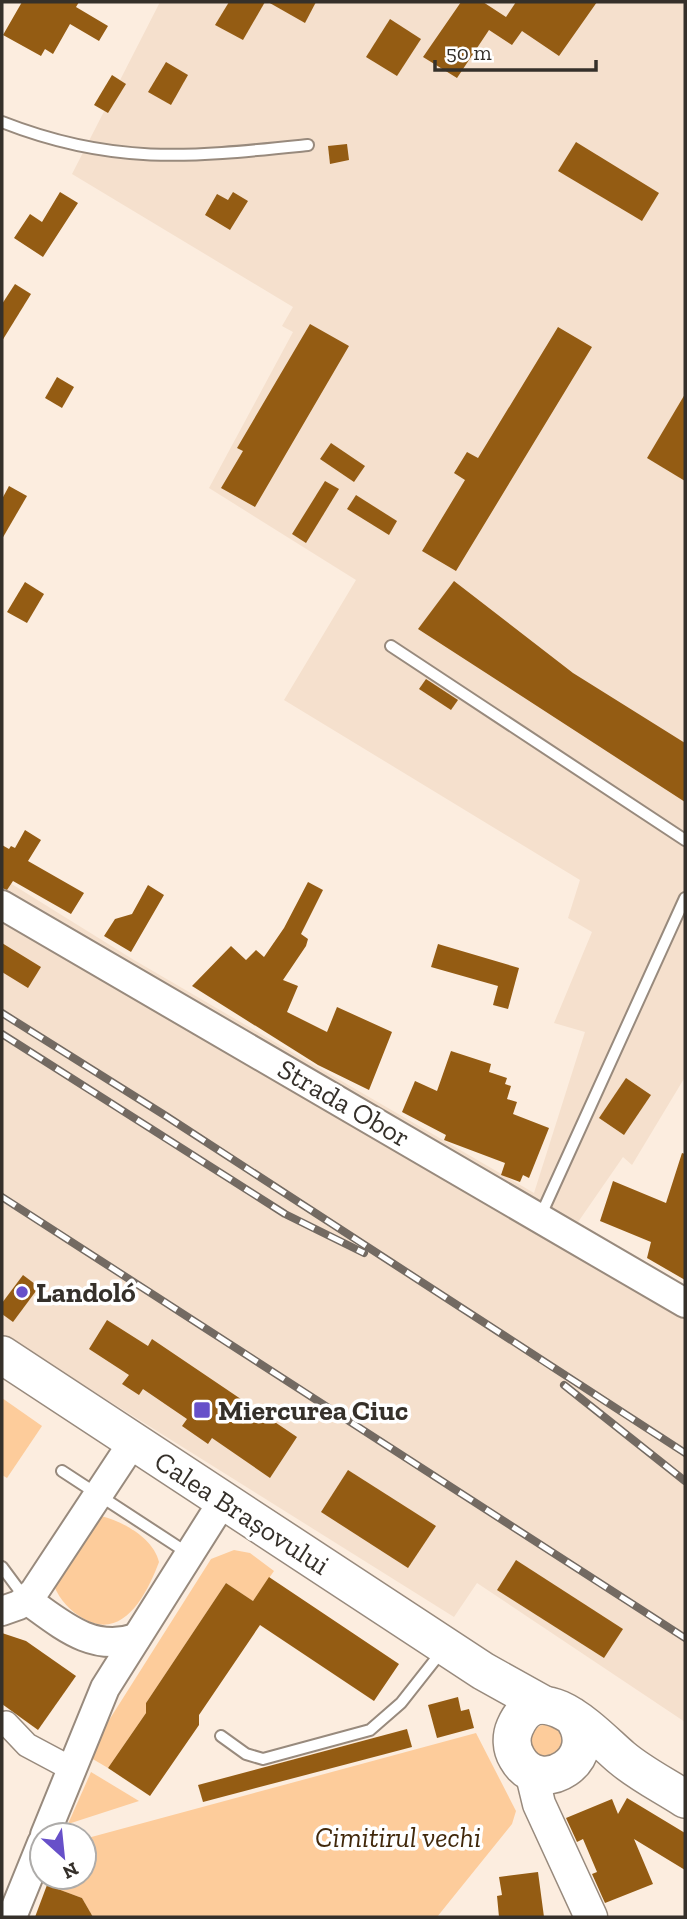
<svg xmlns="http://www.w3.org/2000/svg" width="687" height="1919" viewBox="0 0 687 1919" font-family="'Zilla Slab',serif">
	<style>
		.built { fill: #f5e0cd }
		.green { fill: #fdcc9b }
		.building { fill: #945c13 }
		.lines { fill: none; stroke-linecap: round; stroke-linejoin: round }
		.service-casing { stroke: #988a7d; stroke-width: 14 }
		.minor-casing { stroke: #988a7d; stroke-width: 26 }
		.tertiary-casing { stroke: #988a7d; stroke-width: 32 }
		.secondary-casing { stroke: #988a7d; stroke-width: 35 }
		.primary-casing { stroke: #988a7d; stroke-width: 40 }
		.service { stroke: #fff; stroke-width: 10 }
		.minor { stroke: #fff; stroke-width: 23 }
		.tertiary { stroke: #fff; stroke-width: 28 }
		.secondary { stroke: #fff; stroke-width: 32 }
		.primary { stroke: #fff; stroke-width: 37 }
		.rail-casing { stroke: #736a62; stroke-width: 8 }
		.rail { stroke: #fff; stroke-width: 5; stroke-dasharray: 16; stroke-linecap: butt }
		.poi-dot { fill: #6750c9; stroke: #fff; stroke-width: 2.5 }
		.labels { text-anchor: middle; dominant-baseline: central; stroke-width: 7; stroke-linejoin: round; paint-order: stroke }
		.street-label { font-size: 28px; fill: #35302a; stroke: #fff }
		.poi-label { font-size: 28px; font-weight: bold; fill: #35302a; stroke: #fff; text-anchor: start }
		.park-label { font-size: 28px; font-style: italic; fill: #41280b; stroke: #fff }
	</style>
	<rect width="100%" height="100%" fill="#fceddf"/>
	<path class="built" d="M160,2h525v1075l-53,88 -9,-8 -47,68 109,66v431l-208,-139 -23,34 -452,-283v-456l132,82 400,233 51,-161 -31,-9 38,-91 -24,-14 12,-38 -296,-180 72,-120 -147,-92 84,-156 -11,-6 11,-19 -221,-133z"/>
	<g class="green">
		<path d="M2,1398l40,28 -35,52 -5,-3z"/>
		<path d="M101,1516c23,6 52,22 58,46 -12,32 -36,79 -75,57 -14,-8 -24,-19 -30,-33l39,-67z"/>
		<path d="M234,1550l16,3 24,18 -21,30 -27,-18 -80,120v10l-38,55 -17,-10 8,-22 112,-177z"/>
		<circle cx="548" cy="1741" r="17"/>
		<path d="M476,1733l40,78 -4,13 -75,93h-344l-11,-19 -35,-13 3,-8h34v-38z"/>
		<path d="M91,1772l48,29 -71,23z"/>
	</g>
	<g class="building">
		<path d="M22,2h57l-3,5 32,19 -9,15 -29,-17 -17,30 -8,-5 -4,7 -38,-21z"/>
		<path d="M229,2h36l-22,38 -28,-15z"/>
		<path d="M268,2h48l-11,21z"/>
		<path d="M461,2h22l23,15 10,-15h81l-38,54 -37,-25 -10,14 -23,-15 -32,48 -34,-21z"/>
		<path d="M390,19l31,20 -24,37 -31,-19z"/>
		<path d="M166,62l22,13 -17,30 -23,-13z"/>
		<path d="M112,75l14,9 -18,29 -14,-8z"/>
		<path d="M576,142l83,51 -17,28 -84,-50z"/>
		<path d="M347,144l2,16 -19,4 -2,-18z"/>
		<path d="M60,192l18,11 -35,54 -29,-19 16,-24 12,8z"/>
		<path d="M233,192l15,9 -18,29 -25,-15 12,-21 11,6z"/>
		<path d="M15,284l16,10 -29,47v-37z"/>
		<path d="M310,324l39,22 -94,161 -34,-19 22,-37 -6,-3z"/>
		<path d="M558,327l34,20 -136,224 -34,-20 43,-71 -11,-7 13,-21 11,6z"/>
		<path d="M57,377l17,10 -12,21 -17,-10z"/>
		<path d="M685,394v87l-38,-23z"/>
		<path d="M331,443l34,23 -11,16 -34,-23z"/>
		<path d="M325,481l14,8 -33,54 -14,-9z"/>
		<path d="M9,486l18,10 -25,43v-40z"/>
		<path d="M356,495l41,26 -8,14 -42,-26z"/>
		<path d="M454,581l119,92 112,70v59l-267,-173z"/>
		<path d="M25,582l19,12 -17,29 -20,-11z"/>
		<path d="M426,679l32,21 -7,10 -32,-21z"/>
		<path d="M25,830l16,10 -13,21 56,32 -13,21 -58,-33 -6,9 -5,-2v-43l7,4 2,-3 4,2z"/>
		<path d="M308,882l15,8 -22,44 7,5 -2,7 -23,34 15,6 -11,26 40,20 10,-25 55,25 -23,58 -51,-25 -126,-79 39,-40 15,14 10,-10 8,7 20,-29z"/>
		<path d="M148,885l16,10 -33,57 -27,-16 11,-17 17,-5z"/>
		<path d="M2,943l39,24 -13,21 -26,-16z"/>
		<path d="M438,944l81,24 -11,41 -15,-4 5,-19 -67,-19z"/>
		<path d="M451,1051l40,13 -2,8 18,6 -2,6 6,2 -4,13 10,3 -4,12 36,14 -20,50 -6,-3 -3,7 -19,-7 4,-12 -61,-23 2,-5 -44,-23 13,-31 22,10z"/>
		<path d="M626,1078l25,17 -27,40 -25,-17z"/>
		<path d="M682,1153l3,1v126l-38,-22 4,-16 -51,-21 13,-40 53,22z"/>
		<path d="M23,1275l16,12 -26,35 -11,-8v-11z"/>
		<path d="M107,1320l41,26 4,-7 145,98 -27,41 -58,-40 -4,6 -26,-18 5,-7 -44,-30 -4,6 -17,-11 7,-9 -40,-26z"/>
		<path d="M348,1470l88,56 -28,42 -87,-56z"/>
		<path d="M516,1560l107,69 -19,29 -107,-68z"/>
		<path d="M269,1577l130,87 -25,37 -114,-76 -61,90v10l-49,71 -42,-28 38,-55v-10l80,-120 27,18z"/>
		<path d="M2,1633l24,8 50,35 -38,54 -36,-26z"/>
		<path d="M458,1697l3,14 8,-2 5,19 -37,10 -9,-33z"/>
		<path d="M407,1729l5,18 -209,55 -5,-17z"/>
		<path d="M627,1798l58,35v37l-51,-31 19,45 -48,19 -13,-29 5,-2 -14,-33 -6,3 -11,-24 46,-19 6,15z"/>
		<path d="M538,1872l6,45h-45l-2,-21 5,-1 -3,-18z"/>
		<path d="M47,1885l35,13 11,19h-58z"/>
	</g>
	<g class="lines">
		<defs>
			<g id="service">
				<path d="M2,122c112,44 189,35 306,23"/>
				<path d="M391,646l294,194"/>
				<path d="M540,1217l145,-319"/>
				<path d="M62,1471l127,83"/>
				<path d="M2,1567l23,31"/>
				<path d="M221,1736l25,18 17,5 107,-29 31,-27 41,-52"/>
			</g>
			<path id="minor" d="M6,1723l21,22 45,24"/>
			<g id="tertiary">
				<path d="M2,905l683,398"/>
				<path d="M27,1600c34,24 65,53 109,38"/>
				<path d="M2,1611l17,-6 15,-13 99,-150"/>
				<path d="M45,1835l60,-147 118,-187"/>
				<path d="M12,1917l30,-74"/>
			</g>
			<path id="secondary" d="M531,1771l8,33 52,113"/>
			<g id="primary">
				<path d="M2,1355l481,316 61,34"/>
				<path d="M572,1716c33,43 -32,83 -55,42 -6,-10 -6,-22 -2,-31 24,-56 83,11 107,31 19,16 43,28 63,41"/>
			</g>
		</defs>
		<use href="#service" class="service-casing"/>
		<use href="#minor" class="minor-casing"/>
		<use href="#tertiary" class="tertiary-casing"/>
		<use href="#secondary" class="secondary-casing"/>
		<use href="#primary" class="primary-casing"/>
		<use href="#service" class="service"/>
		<use href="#minor" class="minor"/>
		<use href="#tertiary" class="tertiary"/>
		<use href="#secondary" class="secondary"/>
		<use href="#primary" class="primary"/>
		<defs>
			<g id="rail">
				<path d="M2,1013l164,103 519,337"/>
				<path d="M2,1034l283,180 79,39"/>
				<path d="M2,1197l683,441"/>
				<path d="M564,1385l121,96"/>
			</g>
		</defs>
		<use href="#rail" class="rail-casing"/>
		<use href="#rail" class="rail"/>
	</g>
	<g class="poi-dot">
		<circle cx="22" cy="1292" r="7"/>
		<rect x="193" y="1401" width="18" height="18" rx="3.5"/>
	</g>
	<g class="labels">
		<g class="street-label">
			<text transform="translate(344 1103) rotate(30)">Strada Obor</text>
			<text transform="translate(242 1513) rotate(33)">Calea Brașovului</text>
		</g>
		<g class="poi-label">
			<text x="36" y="1292">Landoló</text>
			<text x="218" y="1410">Miercurea Ciuc</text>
		</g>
		<g class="park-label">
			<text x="398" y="1837">Cimitirul vechi</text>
		</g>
	</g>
	<rect width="687" height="1919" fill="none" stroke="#35302a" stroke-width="7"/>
	<g transform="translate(63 1856) rotate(153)"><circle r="33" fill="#ffffff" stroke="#aeacaa" stroke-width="2"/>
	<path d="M0-5L12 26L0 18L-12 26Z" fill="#6750c9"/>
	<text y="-10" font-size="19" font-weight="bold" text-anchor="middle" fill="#35302a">N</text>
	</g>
	<path d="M435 60v10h161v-10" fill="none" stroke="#35302a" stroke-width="3.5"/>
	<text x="446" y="60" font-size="21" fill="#35302a" stroke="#ffffff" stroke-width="5" paint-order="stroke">50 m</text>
</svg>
